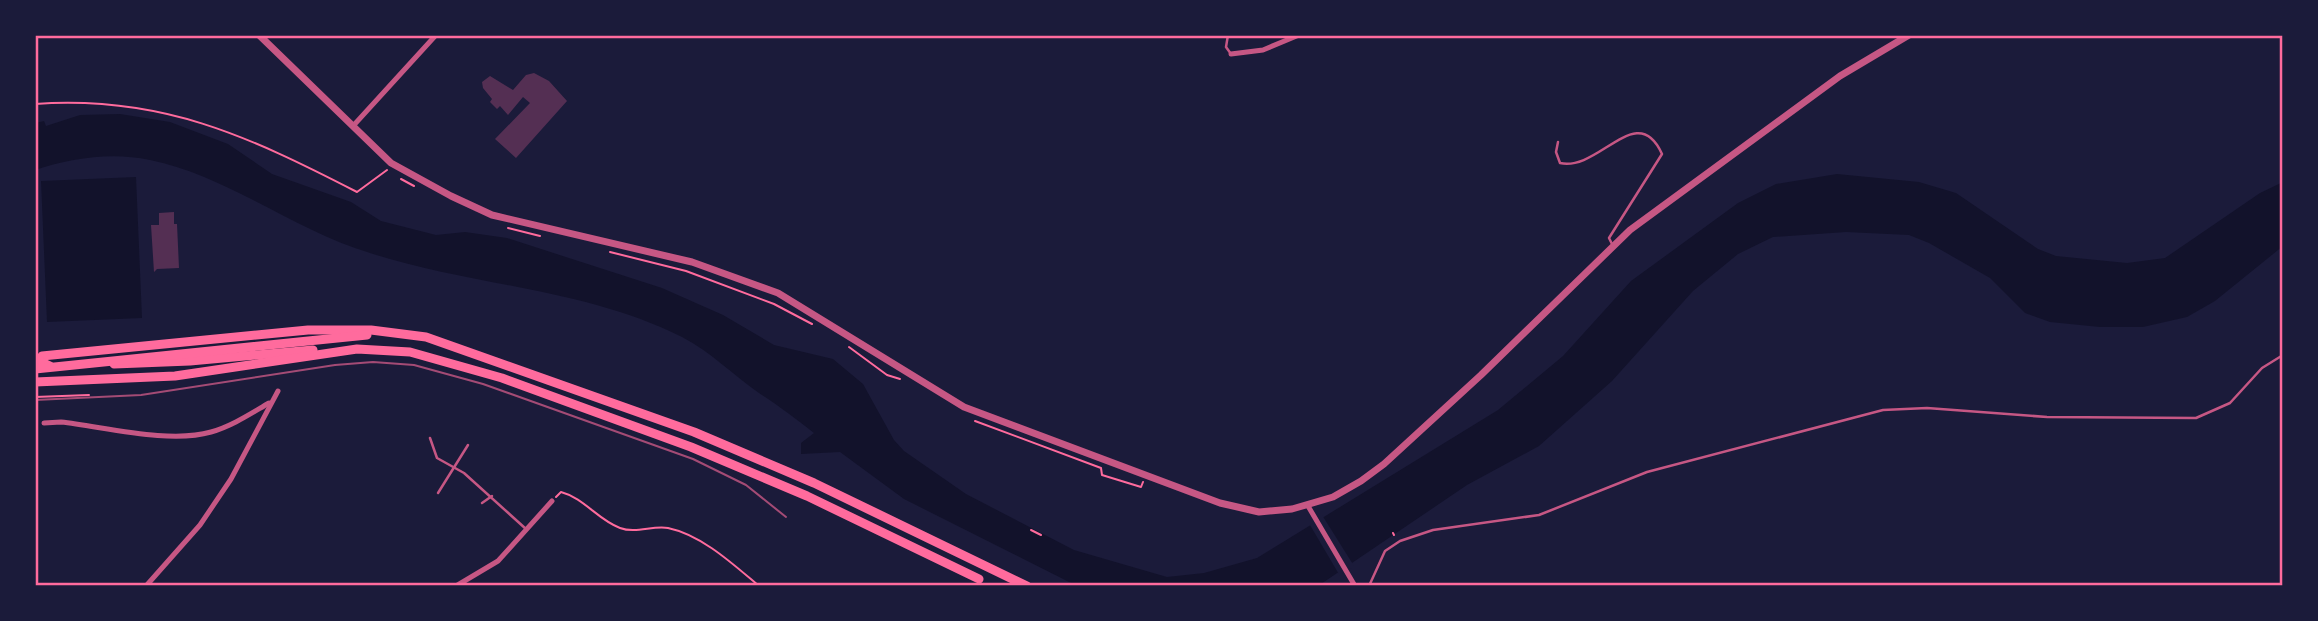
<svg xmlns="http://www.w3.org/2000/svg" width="2318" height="621" viewBox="0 0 2318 621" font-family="Ubuntu,sans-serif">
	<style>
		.water { fill: #12122b }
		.pier { fill: #1b1b3a }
		.building { fill: #542f53 }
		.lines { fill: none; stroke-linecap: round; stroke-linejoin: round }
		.path { stroke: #ff6b9d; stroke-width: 2 }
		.service { stroke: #c65784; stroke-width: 2.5 }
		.minor { stroke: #c65784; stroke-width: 5 }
		.tertiary { stroke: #c65784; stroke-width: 7 }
		.trunk { stroke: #ff6b9d; stroke-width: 9 }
		.tram { stroke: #a44b75; stroke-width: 2 }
		.neatline { fill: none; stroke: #ff6b9d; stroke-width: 2.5 }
	</style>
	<rect width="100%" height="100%" fill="#1b1b3a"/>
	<g class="water">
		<path d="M120,114l50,8 58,22 44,30 79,28 30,19 55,14 29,-3 42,6 155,50 61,27 51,30 59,14 30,25 31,56 10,11 62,43 108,56 93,27 37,-4 53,-15 241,-148 65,-54 68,-75 107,-78 38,-19 61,-10 82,8 37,11 82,56 18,7 71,7 38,-5 95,-65 23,-11v64l-68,55 -28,16 -44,10h-43l-50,-5 -25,-9 -35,-35 -61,-35 -20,-8 -63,-3 -73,5 -35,17 -45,37 -81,90 -73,65 -72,39 -149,101h-241l-173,-87 -64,-47 -39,2v-11l13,-10c-19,-15 -35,-27 -55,-40 -26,-18 -48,-41 -77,-56 -98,-49 -210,-51 -312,-84 -76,-23 -142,-77 -220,-93 -39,-8 -78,-2 -115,10v-47l9,-2 2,5 34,-11z"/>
		<path d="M136,177l6,141 -95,4 -6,-141z"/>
	</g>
	<path class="pier" d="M1322,515l32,51 -14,10 -30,-51z"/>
	<g class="building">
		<path d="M534,73l15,8 18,20 -51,57 -21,-19 35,-36 -7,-6 -15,18 -8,-9 -3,3 -7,-7 2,-3 -9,-11 -1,-6 8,-6 23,14 13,-15z"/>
		<path d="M174,212v12h3l2,44 -22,1 -3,3 -3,-47h8v-12z"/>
	</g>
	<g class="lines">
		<g class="path">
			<path d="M35,104c126,-9 213,32 322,88l30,-22"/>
			<path d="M401,179l13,7"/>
			<path d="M508,228l32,8"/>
			<path d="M610,252l76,19 88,33 38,20"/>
			<path d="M849,347l38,28 13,4"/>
			<path d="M35,397l54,-2"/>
			<path d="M975,421l126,47 1,7 39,12 2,-5"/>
			<path d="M556,497l5,-5c23,6 37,28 59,36 16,6 33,-3 48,0 34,7 66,37 91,58"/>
			<path d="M1031,530l10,5"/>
			<path d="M1393,533l1,2"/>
		</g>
		<g class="service">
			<path d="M1228,35l-2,12 5,7"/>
			<path d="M1558,142l-2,10 4,11c39,9 77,-64 102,-9l-53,84 3,6"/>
			<path d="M430,438l7,20 27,15 62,56"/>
			<path d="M438,493l30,-48"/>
			<path d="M482,503l10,-7"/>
			<path d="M1369,586l16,-35 15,-10 33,-11 106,-15 108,-43 236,-62 44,-2 120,9 149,1 34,-15 32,-35 21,-13"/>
		</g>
		<g class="minor">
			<path d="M1231,54l32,-4 36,-15"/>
			<path d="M353,126l83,-91"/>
			<path d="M44,423l17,-1c44,5 109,22 150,10 21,-6 39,-18 58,-29"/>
			<path d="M1308,506l47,80"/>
			<path d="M146,586l54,-61 31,-46 47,-88"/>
			<path d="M456,586l42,-25 54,-60"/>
		</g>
		<path class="tertiary" d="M259,35l132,128 60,33 41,19 200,47 86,31 186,114 256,96 39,9 33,-3 41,-12 28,-16 23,-17 97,-89 149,-145 210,-154 69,-41"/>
		<g class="trunk">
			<path d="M42,356l266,-26h63l55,7 268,95 120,51 213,103"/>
			<path d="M35,359l15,7"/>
			<path d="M114,364l76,-3 123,-11"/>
			<path d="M35,369l332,-34"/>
			<path d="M35,382l140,-6 182,-27 53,3 92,26 189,69 116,49 172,83"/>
		</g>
		<path class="tram" d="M35,400l106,-5 194,-30 38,-3 41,3 69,19 210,75 53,26 40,32"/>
	</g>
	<rect width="2318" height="621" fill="none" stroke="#1b1b3a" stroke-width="74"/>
	<rect x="37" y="37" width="2244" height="547" class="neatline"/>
</svg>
